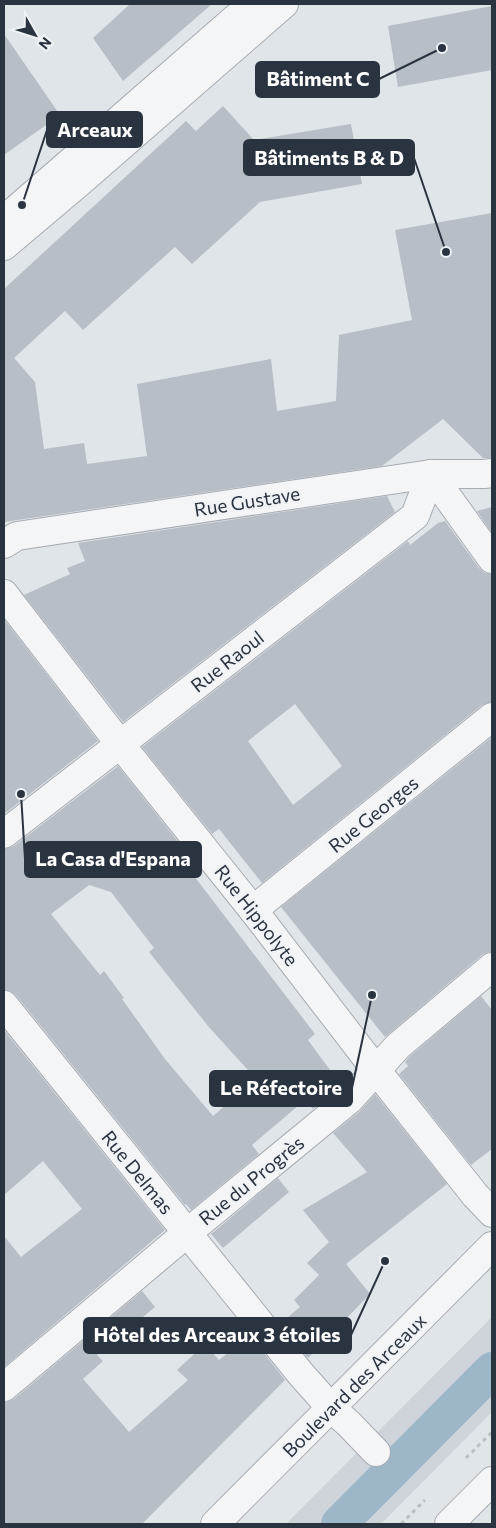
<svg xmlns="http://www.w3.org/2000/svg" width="496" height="1528" viewBox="0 0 496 1528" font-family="Commissioner,sans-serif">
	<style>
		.built { fill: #cfd4db }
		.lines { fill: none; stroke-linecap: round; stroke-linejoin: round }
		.canal { stroke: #9db6c8; stroke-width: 36 }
		.building { fill: #b8bec5; fill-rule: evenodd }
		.minor-casing { stroke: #a6acb3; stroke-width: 30 }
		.path { stroke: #bbbfc4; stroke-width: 3; stroke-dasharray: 4 4; stroke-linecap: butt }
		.minor { stroke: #f3f5f7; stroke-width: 28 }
		.labels { text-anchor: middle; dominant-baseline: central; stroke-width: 4; stroke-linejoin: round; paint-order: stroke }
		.street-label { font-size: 19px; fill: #2a3440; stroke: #f0f3f6 }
		.leader { fill: none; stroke: #2a3440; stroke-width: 2 }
		.callout-dot { fill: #2a3440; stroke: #f0f3f6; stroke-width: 2 }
		.callout { fill: #2a3440; stroke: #2a3440; stroke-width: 2 }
		.callout-label { font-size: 20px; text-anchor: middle; font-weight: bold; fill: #fff }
	</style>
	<rect width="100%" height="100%" fill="#e0e5e9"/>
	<path class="built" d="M492,1317v95l-111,112h-95z"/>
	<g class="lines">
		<path class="canal" d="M339,1524l153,-154"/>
	</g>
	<g class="building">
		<path d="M130,4h82l-89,77 -30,-43z"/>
		<path d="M492,6v64l-94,17 -10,-61z"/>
		<path d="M4,34l56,81 -56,40z"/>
		<path d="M223,106l31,34 97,-16 11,60 -102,18 -68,62 -17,-17 -92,83 -18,-19 -51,47 21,24 9,67 40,-6 3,21 60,-8 -10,-72 134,-25 6,52 59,-10 3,-66 73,-15 -17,-90 97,-17v245h-9l-40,-39 -61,47 -378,56v-233l182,-168 10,10z"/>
		<path d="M387,496l8,16 -272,210 -99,-127 46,-21 -3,-6 18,-7 -7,-18z"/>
		<path d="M492,507v26l-15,-22z"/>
		<path d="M445,521l34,47 6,5 7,1v128l-10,3 -220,178 -43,-54 -7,5 -70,-87 266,-206 2,4 28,-22zM295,704l47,62 -49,39 -45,-64z"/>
		<path d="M4,619l94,122 -94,73z"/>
		<path d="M492,737v215h-3l-7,3 -97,82 -104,-130z"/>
		<path d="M118,766l70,88 -7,5 134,175 -7,6 33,45 -28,24 -8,-9 -53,45 7,9 -68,56 -5,-6 -1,1 -169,-210 -6,-4 -6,-1v-141l10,-3zM89,885l22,7 43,56 -5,4 59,74 48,53 -43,37 -48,-57 -43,-60 2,-1 -20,-27 -4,4 -49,-61z"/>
		<path d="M481,996l11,14v139l-21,16 -72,-91 9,-8 -3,-4 4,-5z"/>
		<path d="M4,1030l161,200 -161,137v-131l17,21 61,-48 -39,-48 -39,34z"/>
		<path d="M375,1094l72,90 -101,80 24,30 -62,64 -28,-34 20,-17 -6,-7 25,-25 -12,-12 22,-21 -26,-32 64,-38 -34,-39 26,-21z"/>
		<path d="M278,1178l11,14 -66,56 -12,-14z"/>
		<path d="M142,1291l13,16 -58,48 6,6 -20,18 46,53 59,-52 -11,-10 28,-26 14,16 29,-23 7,9 2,-2 28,36 -143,144h-138v-122h3l7,-3z"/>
	</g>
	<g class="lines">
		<defs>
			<g id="minor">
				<path d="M4,220l248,-216"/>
				<path d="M4,246l78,-66 202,-176"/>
				<path d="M431,474l61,85"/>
				<path d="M4,544l13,-8 414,-62h53l8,-1"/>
				<path d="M4,594l116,150 133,166 123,160 99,125 17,18"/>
				<path d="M4,834l411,-318 16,-42"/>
				<path d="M253,910l239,-193"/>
				<path d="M4,1005l296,368 31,35 18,16 27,28"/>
				<path d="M4,1387l183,-154 162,-133 49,-54 94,-79"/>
				<path d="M215,1524l277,-278"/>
				<path d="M449,1524l43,-43"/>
			</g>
		</defs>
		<use href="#minor" class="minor-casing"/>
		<g class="path">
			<path d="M466,1458l26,-26"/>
			<path d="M401,1524l24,-24"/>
		</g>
		<use href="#minor" class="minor"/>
	</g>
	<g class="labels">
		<g class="street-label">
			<text transform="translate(247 501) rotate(-9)">Rue Gustave</text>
			<text transform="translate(227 661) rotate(-38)">Rue Raoul</text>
			<text transform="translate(373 814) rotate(-39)">Rue Georges</text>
			<text transform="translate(257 915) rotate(52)">Rue Hippolyte</text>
			<text transform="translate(138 1172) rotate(51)">Rue Delmas</text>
			<text transform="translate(251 1180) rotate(-39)">Rue du Progrès</text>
			<text transform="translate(354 1385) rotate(-45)">Boulevard des Arceaux</text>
		</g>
	</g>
	<path class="leader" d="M442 48L379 79M22 205L47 130M446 252L414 158M21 794L25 859M372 995L352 1088M385 1261L351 1335"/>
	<g class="callout-dot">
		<circle cx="442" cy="48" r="5"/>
		<circle cx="22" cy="205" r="5"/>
		<circle cx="446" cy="252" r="5"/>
		<circle cx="21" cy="794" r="5"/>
		<circle cx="372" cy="995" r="5"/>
		<circle cx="385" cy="1261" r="5"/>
	</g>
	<g class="callout">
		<rect x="256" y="62" width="123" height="35" rx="5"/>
		<rect x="47" y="112" width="95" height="35" rx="5"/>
		<rect x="244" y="140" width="170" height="35" rx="5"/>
		<rect x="25" y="842" width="176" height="35" rx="5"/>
		<rect x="210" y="1071" width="142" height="35" rx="5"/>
		<rect x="84" y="1318" width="267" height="35" rx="5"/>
	</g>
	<g class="callout-label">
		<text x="318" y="86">Bâtiment C</text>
		<text x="95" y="137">Arceaux</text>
		<text x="329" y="165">Bâtiments B &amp; D</text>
		<text x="113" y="866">La Casa d'Espana</text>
		<text x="281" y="1095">Le Réfectoire</text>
		<text x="217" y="1342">Hôtel des Arceaux 3 étoiles</text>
	</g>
	<rect width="496" height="1528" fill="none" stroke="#2a3440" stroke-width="10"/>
	<g transform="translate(35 35) rotate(129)" stroke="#f0f3f6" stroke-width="4" paint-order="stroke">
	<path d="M0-4L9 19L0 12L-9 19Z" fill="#2a3440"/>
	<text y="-8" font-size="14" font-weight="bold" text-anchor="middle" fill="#2a3440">N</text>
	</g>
</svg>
